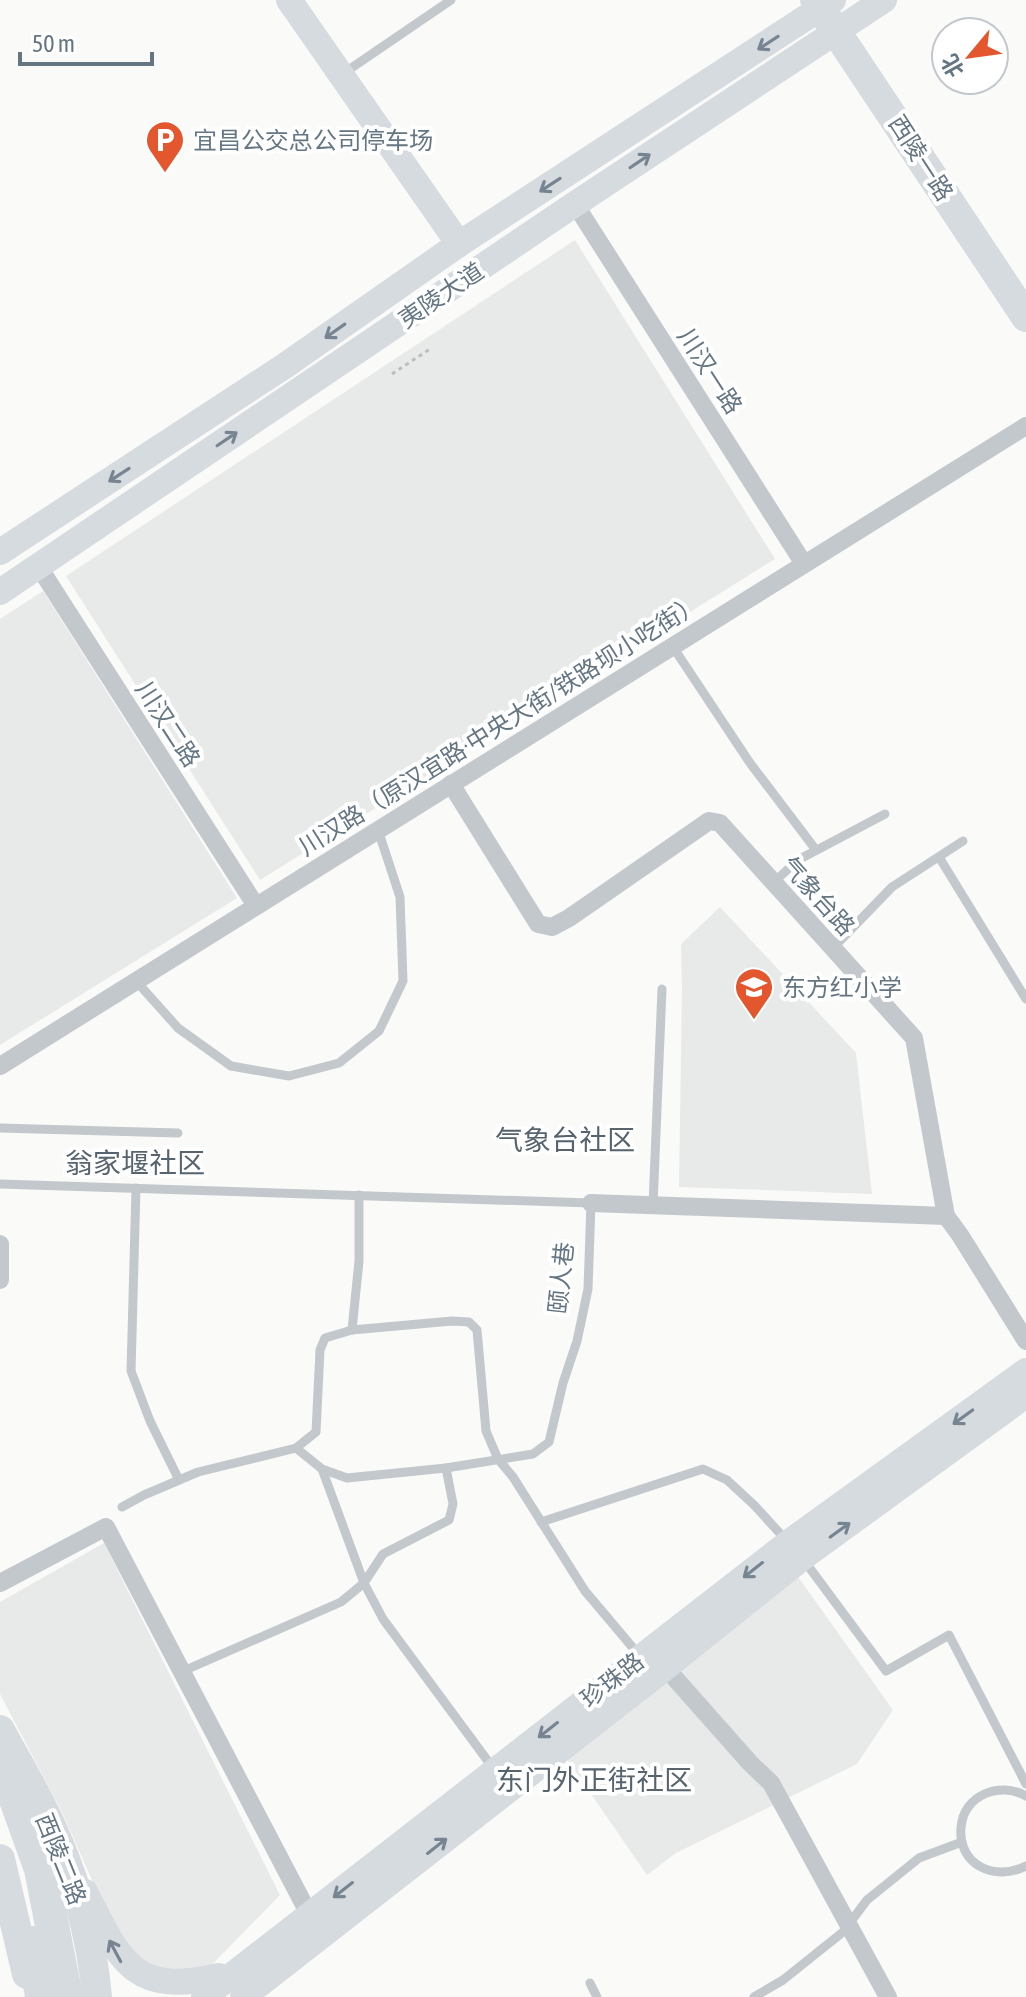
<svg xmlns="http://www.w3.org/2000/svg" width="1026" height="1997" viewBox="0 0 1026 1997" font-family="'Asap Condensed','Noto Sans SC',sans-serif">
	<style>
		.built { fill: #e8e9e9 }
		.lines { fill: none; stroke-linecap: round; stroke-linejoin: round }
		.path { stroke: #bbbfc2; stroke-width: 3; stroke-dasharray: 4 4; stroke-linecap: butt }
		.lane { stroke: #c3c8cc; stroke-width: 9 }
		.street { stroke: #c3c8cc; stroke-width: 18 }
		.secondary { stroke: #d6dbdf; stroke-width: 26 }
		.primary { stroke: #d6dbdf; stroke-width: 30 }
		.highway { stroke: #d6dbdf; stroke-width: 34 }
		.oneway { stroke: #768591 }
		.labels { text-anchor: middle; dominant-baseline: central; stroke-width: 8; stroke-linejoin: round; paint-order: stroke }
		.poi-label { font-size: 24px; fill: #657683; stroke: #fff; text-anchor: start }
		.street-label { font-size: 24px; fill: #657683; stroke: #fff }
		.quarter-label { font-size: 28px; fill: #57646e; stroke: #fff }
	</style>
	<rect width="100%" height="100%" fill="#fafaf8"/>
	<g class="built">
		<path d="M575,240l200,319 -515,321 -194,-304z"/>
		<path d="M43,591l194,307 -237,147v-426z"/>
		<path d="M720,907l136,146 16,141 -193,-7 3,-197 -1,-46z"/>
		<path d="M104,1543l176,352 -82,84 -59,-6 -44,-86 -33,-75 -62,-118v-92z"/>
		<path d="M796,1574l97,136 -36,54 -181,89 -29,22 -83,-120z"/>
	</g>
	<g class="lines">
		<path class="path" d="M392,374l38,-25"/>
		<g class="lane">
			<path d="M344,73l107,-73"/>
			<path d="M673,647l77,116 66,87"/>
			<path d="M939,857l87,142"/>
			<path d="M774,882l24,-22 87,-46"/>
			<path d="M832,949l60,-62 71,-46"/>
			<path d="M136,981l42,47 53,38 58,10 50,-13 40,-32 24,-50 -3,-84 -22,-67"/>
			<path d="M0,1128l178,5"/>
			<path d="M0,1184l591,19 -3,86 -11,52 -14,42 -14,59 -16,12 -87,14 -99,10 -25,-9 -26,-21"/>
			<path d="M136,1188l-5,183 19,50 29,59"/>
			<path d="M653,1205l9,-216"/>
			<path d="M352,1330l7,-69v-66"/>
			<path d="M322,1469l42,114 19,36 110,149"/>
			<path d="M122,1507l22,-12 54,-23 98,-24 20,-16 4,-82 5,-12 27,-8 100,-9 17,1 8,8 9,101 12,28 15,18 72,114 54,64"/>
			<path d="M541,1522l162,-53 24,11 27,25 32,35"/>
			<path d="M803,1559l83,112 63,-36 77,149"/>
			<path d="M181,1672l160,-70 23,-19 19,-29 66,-34 4,-16 -7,-36"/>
			<path d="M1026,1796c-26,-15 -63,-1 -65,32 -3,37 34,54 65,38"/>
			<path d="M590,1983l7,14"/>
			<path d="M754,1997l29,-17 60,-48 24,-32 52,-42 43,-16"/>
		</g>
		<g class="street">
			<path d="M575,204l229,360"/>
			<path d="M39,567l217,339"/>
			<path d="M451,784l87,140 14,3 17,-9 140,-97 11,2 194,215 32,178 14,19 66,106"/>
			<path d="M0,1066l1026,-640"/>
			<path d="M591,1203l355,13"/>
			<path d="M0,1244v36"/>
			<path d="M0,1583l106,-56 204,389"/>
			<path d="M665,1667l85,96 21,20 117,214"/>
		</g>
		<g class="secondary">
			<path d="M289,0l170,244"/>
			<path d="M0,552l286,-187 173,-121 374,-244"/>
			<path d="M0,592l575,-388 309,-204"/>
			<path d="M85,1892c34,66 46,105 134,84"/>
			<path d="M204,1997l584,-454 238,-172"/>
			<path d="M243,1997l413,-322 146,-117 224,-163"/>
		</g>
		<g class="primary">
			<path d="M815,0l211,317"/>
			<path d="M0,1730c18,34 40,69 55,105 23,52 37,106 42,162"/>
			<path d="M0,1859l27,115"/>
		</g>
		<g class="highway">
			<path d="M0,1755l41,114 25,128"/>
			<path d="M34,1943l8,54"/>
		</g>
	</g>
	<defs><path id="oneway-shaft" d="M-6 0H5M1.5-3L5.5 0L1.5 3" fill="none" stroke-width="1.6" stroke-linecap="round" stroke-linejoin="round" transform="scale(2)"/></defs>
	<g class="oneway">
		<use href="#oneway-shaft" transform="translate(768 43) rotate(147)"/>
		<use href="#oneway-shaft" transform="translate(640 161) rotate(-34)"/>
		<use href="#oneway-shaft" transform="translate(550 185) rotate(147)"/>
		<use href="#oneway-shaft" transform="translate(335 331) rotate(145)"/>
		<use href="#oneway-shaft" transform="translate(227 439) rotate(-34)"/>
		<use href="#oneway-shaft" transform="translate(119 475) rotate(147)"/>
		<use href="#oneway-shaft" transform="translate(963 1417) rotate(144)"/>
		<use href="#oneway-shaft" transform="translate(840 1530) rotate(-36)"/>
		<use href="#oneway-shaft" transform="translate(753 1570) rotate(142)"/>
		<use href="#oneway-shaft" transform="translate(548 1730) rotate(142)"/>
		<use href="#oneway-shaft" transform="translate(437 1846) rotate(-38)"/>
		<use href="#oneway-shaft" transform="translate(343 1890) rotate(142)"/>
		<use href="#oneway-shaft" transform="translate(115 1951) rotate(-118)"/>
	</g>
	<defs>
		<symbol id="parking-pin" viewBox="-11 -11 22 30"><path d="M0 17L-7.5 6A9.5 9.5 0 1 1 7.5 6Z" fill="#e4572e" stroke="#fff"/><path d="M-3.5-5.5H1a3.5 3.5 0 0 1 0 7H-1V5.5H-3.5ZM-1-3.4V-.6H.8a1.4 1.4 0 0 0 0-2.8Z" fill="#fff"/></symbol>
		<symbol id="school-pin" viewBox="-11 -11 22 30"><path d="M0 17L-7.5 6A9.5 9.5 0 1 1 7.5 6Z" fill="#e4572e" stroke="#fff"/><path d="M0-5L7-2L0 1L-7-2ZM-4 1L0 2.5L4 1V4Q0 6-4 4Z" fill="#fff"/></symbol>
	</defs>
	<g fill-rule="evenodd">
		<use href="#parking-pin" x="143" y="118" width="44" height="60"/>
		<use href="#school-pin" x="732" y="965" width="44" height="60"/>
	</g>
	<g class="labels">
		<g class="poi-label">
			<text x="193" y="140">宜昌公交总公司停车场</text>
			<text x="782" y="987">东方红小学</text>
		</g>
		<g class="street-label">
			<text transform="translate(921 158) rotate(57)">西陵一路</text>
			<text transform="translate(441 295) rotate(-34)">夷陵大道</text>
			<text transform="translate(710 371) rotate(57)">川汉一路</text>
			<text transform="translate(168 724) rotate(57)">川汉二路</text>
			<text transform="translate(500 725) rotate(-32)">川汉路（原汉宜路·中央大街/铁路坝小吃街）</text>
			<text transform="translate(818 896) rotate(48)">气象台路</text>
			<text transform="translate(561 1278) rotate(-84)">颐人巷</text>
			<text transform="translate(612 1680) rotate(-38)">珍珠路</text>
			<text transform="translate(61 1859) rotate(68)">西陵二路</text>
		</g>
		<g class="quarter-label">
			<text x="565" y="1140">气象台社区</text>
			<text x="135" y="1163">翁家堰社区</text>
			<text x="594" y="1780">东门外正街社区</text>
		</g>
	</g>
	<g transform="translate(970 56) rotate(241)"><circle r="38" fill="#ffffff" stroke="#c1c8cd" stroke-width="2"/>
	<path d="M0-6L14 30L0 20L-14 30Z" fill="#e4572e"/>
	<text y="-12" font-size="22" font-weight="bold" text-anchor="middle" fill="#657683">北</text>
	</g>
	<path d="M20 52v12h132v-12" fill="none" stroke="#657683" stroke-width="4"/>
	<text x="32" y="52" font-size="24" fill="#657683" stroke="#ffffff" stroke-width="6" paint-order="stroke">50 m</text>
</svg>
